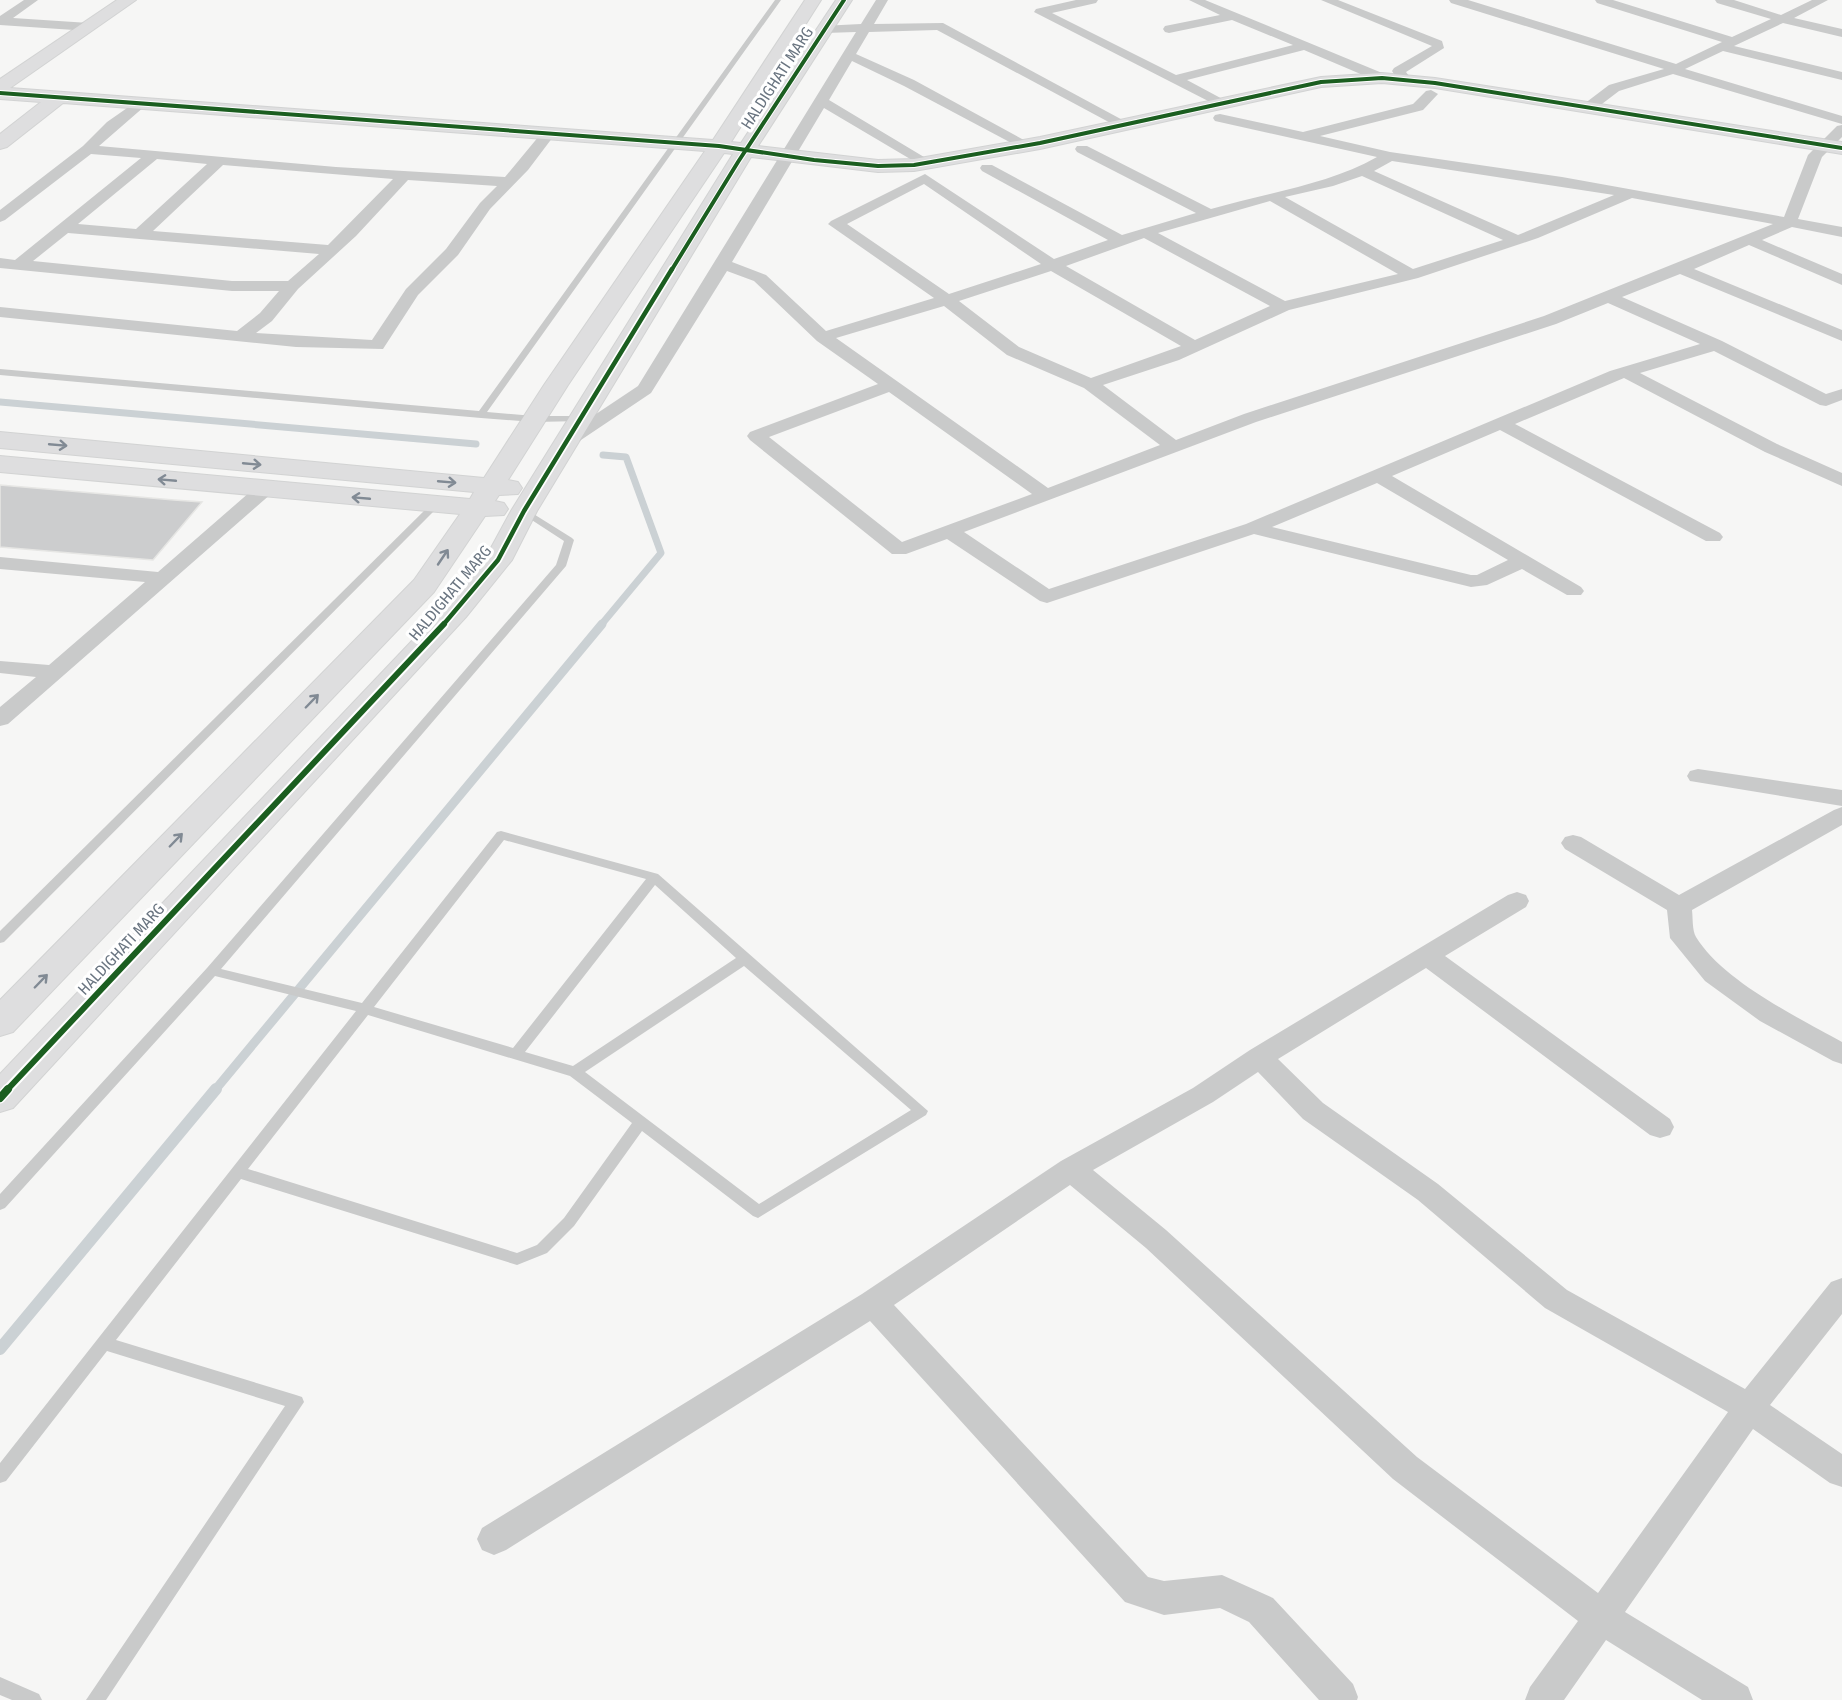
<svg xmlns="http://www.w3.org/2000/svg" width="1842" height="1700" viewBox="0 0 1842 1700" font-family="'Fira Sans Condensed',sans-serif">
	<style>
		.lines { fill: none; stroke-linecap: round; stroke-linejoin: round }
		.stream-far2 { stroke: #cbd1d4; stroke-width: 7 }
		.stream-far1 { stroke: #cbd1d4; stroke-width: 9 }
		.stream { stroke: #cbd1d4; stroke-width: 12 }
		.building { fill: #cccdce; stroke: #e6e6e4; stroke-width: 1.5 }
		.secondary-casing { stroke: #d2d3d3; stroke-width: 2 }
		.lane { fill: #c9caca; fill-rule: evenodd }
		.street { fill: #c9caca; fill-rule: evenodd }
		.secondary { fill: #dededf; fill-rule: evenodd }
		.cycleway-far3-casing { stroke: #fff; stroke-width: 6 }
		.cycleway-far2-casing { stroke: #fff; stroke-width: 8 }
		.cycleway-far1-casing { stroke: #fff; stroke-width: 10 }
		.cycleway-casing { stroke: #fff; stroke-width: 11 }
		.cycleway-far3 { stroke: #1b5e20; stroke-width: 4 }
		.cycleway-far2 { stroke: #1b5e20; stroke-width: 4.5 }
		.cycleway-far1 { stroke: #1b5e20; stroke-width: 6 }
		.cycleway { stroke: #1b5e20; stroke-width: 8 }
		.oneway { stroke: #818a94 }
		.labels { text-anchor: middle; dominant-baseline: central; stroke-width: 6; stroke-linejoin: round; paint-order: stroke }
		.street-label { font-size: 16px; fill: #6a7581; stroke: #fff }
	</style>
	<rect width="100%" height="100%" fill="#f6f6f5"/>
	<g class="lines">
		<g class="stream-far2">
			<path d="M0,402l476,42"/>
			<path d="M601,625l60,-72 -35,-96 -23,-2"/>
		</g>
		<path class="stream-far1" d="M215,1090l387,-466"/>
		<path class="stream" d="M0,1349l216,-260"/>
	</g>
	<path class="building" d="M0,485l174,15 28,2 -49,58 -153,-13z"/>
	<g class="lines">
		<defs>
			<path id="secondary" d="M117,0h19l-126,88 703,52 92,-140h16l-90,142 10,1 95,-143h16l-94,146 120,14 36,-1 126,-22 281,-60 61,-4 53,5 407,64v12l-407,-66 -53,-5 -61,4 -281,62 -126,22 -36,1 -127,-15 -214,354 -25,49 -46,57 -453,491 -13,4v-38l446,-469 40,-48 25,-46 222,-357 -9,-1 -156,232 -60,95 10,2 4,6 -4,6 -19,1 -4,6 9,2 4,6 -4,6 -19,1 -51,76 -421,440 -13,4v-36l414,-420 46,-66 -460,-42v-16l470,43 4,-7 -474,-44v-16l484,46 60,-93 161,-234 -642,-48 -56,44 -7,2v-15l41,-32 -41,-3v-20z"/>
		</defs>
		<use href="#secondary" class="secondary-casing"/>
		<g class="lane">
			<path d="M775,0h6l-294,412 47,4h46l3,1v4l-49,1 -53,-4 -481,-43v-6l479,42z"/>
			<path d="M435,502l3,1v4l-434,435 -4,1v-12l432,-428z"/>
			<path d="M524,508l48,30 2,2 -8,26 -345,403 141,34 135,-171 4,-1 157,43 270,237 -2,4 -168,103 -5,-2 -111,-85 -68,95 -27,27 -30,12 -276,-86 -125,161 180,55 6,2 2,5 -198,298h-20l199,-294 -178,-55 -101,130 -6,2v-20l356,-452 -141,-35 -210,232 -5,2v-16l207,-226 349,-403 8,-24 -43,-28v-4zM504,840l142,39 -133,169 -139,-41zM655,885l81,73 -163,108 -48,-14zM744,966l167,144 -152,94 -174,-132zM368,1015l202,61 62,47 -68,95 -27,27 -20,8 -269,-84z"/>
			<path d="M0,1677l39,17 3,6h-30l-12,-5z"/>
		</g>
		<g class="street">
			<path d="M24,0h14l-25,18 76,5 6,4 -6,4 -89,-6v-9z"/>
			<path d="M876,0h12l-14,24 69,-1 187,101 -7,4 -5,-1 -181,-97 -68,2 -13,22 58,26 119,65 -7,4 -5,-1 -117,-62 -52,-25 -23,39 105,63 -7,4 -5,-1 -98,-58 -92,154 34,13 60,56 108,-33 -106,-74 3,-3 94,-47 129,85 54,-19 -126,-69 -2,-3 2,-3h10l130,70 74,-22 -119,-61 -2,-3 2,-3h10l124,63c54,-16 117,-24 166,-52l-162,-36 -2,-3 2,-3 5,-1 83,18 110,-28 13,-13 5,-1 7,4 -15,16 -103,26 70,16 172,25 222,40 24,-62 29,-29 5,-1v12l-20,20 -24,62 44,8v10l-50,-10 -30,13 80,34v11l-93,-40 -55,24 148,61v11l-162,-67 -58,23 100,44 104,53 16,-5v11l-16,6 -6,-1 -106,-54 -74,22 137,71 65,29v13l-77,-34 -141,-74 -109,46 205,109 3,4 -3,4h-14l-206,-111 -108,46 189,111 3,4 -3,4h-14l-45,-26 -35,16 -16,2 -217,-53 -207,69 -7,-2 -93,-62 -41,15h-14l-142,-114 -3,-4 3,-4 128,-48 -61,-43 -63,-60 -27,-10 -76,122 -79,53h-12l-3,-4 3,-4 78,-52 218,-354 -31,1 -4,-1 -2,-3 2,-3 40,-2zM1392,161l222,34 -96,40 -144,-64zM1362,176l141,64 -90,29 -128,-72 48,-11zM924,184l117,80 -92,30 -102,-70zM1632,198l141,26 -229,92 -300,98 -68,26 -73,-55 76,-25 110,-50 129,-32 120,-40zM1270,201l128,73 -113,27 -127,-68zM1144,238l126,68 -75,34 -129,-74zM1051,271l130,75 -90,32 -72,-31 -60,-46zM1608,303l92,41 -90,27 -364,153 -197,65 -85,-57 292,-110 300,-98zM944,306l63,49 77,33 76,57 -112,43 -212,-150zM889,392l143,102 -130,48 -133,-105zM1377,483l131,77 -31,15h-6l-199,-48z"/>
			<path d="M1076,0h22l-2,3 -44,10 124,62 117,-30 -61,-25 -63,13 -4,-1 -2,-3 2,-3 55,-11 -31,-15h16l182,75 2,3 -7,4 -5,-1 -73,-31 -117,30 41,22 -2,3h-10l-182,-93 2,-3z"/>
			<path d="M1321,0h17l104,41 2,7 -38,24 5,7 -2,3h-10l-7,-11 2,-3 38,-22z"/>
			<path d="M1449,0h19l208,64 46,-22 -125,-39 -2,-3h18l119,37 39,-18 -54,-16 -2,-3h19l47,15 31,-15h16l-34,18 48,11v8l-59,-14 -49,23 108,26v8l-119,-29 -38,18 157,47v8l-169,-50 -54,17 -25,19h-10l-2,-3 2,-3 25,-19 55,-16 -213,-66z"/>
			<path d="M140,99l7,4 -2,3 -46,40 237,21 169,10 39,-47h10l2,3 -28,37 -38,39 -32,46 -40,40 -35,54 -87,-2 -296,-30v-10l237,24 23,-18 19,-22h-47l-232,-23v-10l15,2 126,-102 -50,-4 -86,66 -5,2v-12l83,-64 24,-24zM157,159l50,5 -71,65 -58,-5zM223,165l170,14 -65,66 -175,-14zM408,180l89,6 -17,17 -34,46 -40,40 -34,51 -116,-7 16,-12 26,-32 58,-53zM68,233l251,21 -31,27h-56l-199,-20z"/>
			<path d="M265,483l7,2 2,4 -2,4 -264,231 -8,2v-19l36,-30 -36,-4v-12l49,4 96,-83 -145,-13v-12l158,15 100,-87z"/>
			<path d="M1698,769l144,21v16l-152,-25 -3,-5 3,-5z"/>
			<path d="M1842,807v18l-150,85c1,8 0,20 4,27 27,44 101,80 146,105v22l-9,-3 -73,-40 -55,-40 -35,-43 -3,-28 -102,-61 -4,-6 4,-6 8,-2 8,2 98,58 155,-85z"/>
			<path d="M1517,892l9,3 3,6 -3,6 -81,49 225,163 4,8 -4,8 -10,3 -10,-3 -224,-167 -148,91 45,44 115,81 129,106 178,99 86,-107 11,-4v36l-72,91 72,49v33l-12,-4 -77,-54 -128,183 123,75 5,13h-51l-96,-60 -42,60h-39l5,-13 48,-66 -185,-142 -247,-231 -76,-63 -176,120 254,272 16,4 58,-6 51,23 80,86 5,13 -1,3h-38l-70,-78 -29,-14 -56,7 -39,-13 -255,-281 -364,229 -12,5 -12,-5 -5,-11 5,-11 380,-234 199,-133 132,-73 57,-38 258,-155zM1258,1072l45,47 115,81 127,108 183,104 -130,181 -181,-136 -251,-227 -73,-60 120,-68z"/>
		</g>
		<use href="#secondary" class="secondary"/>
		<defs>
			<g id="cycleway-far3">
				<path d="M0,93l719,53 95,14 64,6 36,-1 126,-22 281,-61 61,-4 53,5 407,65"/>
				<path d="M671,271l67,-109 106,-162"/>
			</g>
			<path id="cycleway-far2" d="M443,625l55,-65 26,-49 148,-242"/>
			<path id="cycleway-far1" d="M7,1090l437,-466"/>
			<path id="cycleway" d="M0,1098l8,-9"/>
		</defs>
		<use href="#cycleway-far3" class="cycleway-far3-casing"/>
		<use href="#cycleway-far2" class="cycleway-far2-casing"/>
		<use href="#cycleway-far1" class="cycleway-far1-casing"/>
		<use href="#cycleway" class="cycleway-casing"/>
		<use href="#cycleway-far3" class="cycleway-far3"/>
		<use href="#cycleway-far2" class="cycleway-far2"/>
		<use href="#cycleway-far1" class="cycleway-far1"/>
		<use href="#cycleway" class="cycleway"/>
	</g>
	<defs><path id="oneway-shaft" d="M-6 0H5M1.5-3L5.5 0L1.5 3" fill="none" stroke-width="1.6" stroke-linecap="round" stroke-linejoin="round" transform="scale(1.5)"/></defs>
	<g class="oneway">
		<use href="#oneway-shaft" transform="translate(58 445) rotate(5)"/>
		<use href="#oneway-shaft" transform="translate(252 464) rotate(5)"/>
		<use href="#oneway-shaft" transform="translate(167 480) rotate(-175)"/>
		<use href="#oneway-shaft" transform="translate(447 482) rotate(5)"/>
		<use href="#oneway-shaft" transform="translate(361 498) rotate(-175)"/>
		<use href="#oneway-shaft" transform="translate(443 557) rotate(-56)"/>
		<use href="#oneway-shaft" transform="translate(312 701) rotate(-46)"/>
		<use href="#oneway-shaft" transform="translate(176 840) rotate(-46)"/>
		<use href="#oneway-shaft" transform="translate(41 981) rotate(-46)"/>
	</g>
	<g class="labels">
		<g class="street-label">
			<text transform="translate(777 78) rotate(-57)">HALDIGHATI MARG</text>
			<text transform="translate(450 593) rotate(-50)">HALDIGHATI MARG</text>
			<text transform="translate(121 949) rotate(-47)">HALDIGHATI MARG</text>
		</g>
	</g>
</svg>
